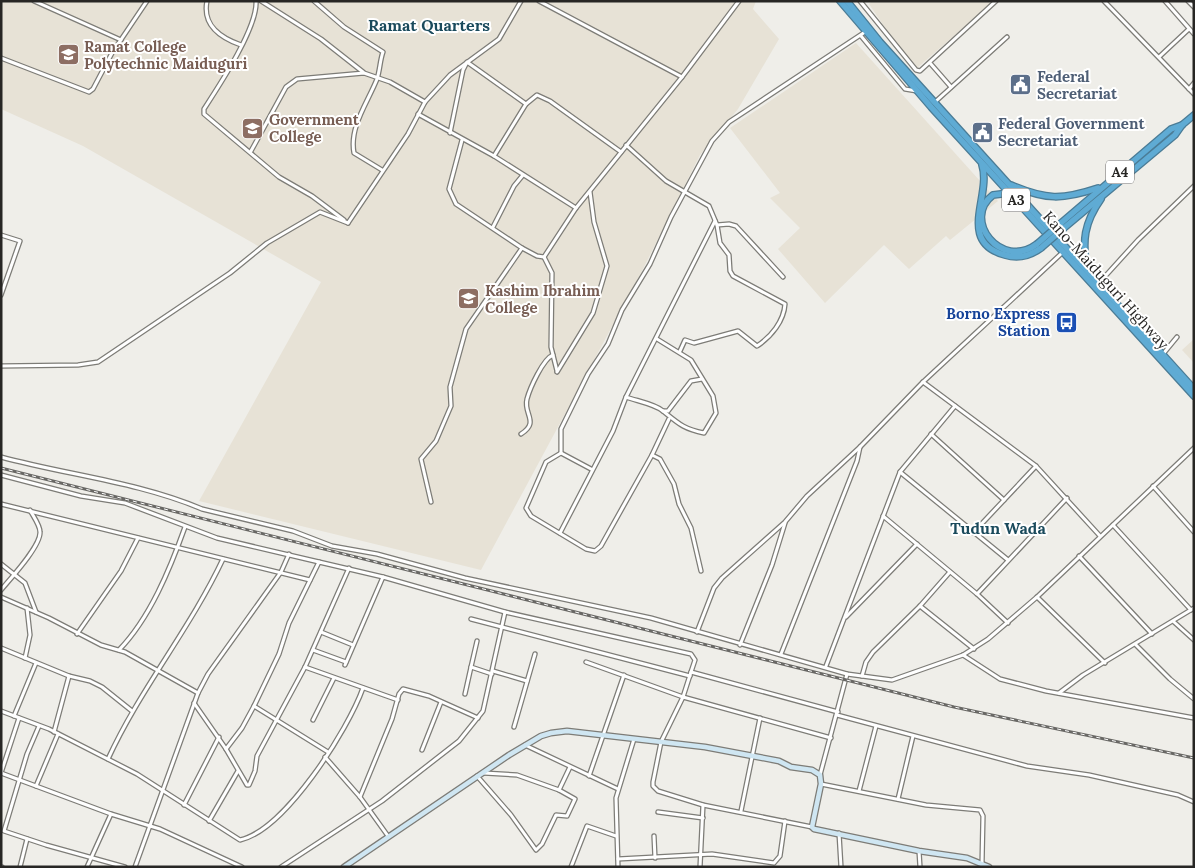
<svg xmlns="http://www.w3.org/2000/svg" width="1195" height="868" viewBox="0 0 1195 868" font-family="Lora,serif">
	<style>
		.built { fill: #e7e2d6 }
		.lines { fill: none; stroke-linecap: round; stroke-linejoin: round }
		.street-casing { stroke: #7d7c77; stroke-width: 5.5 }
		.secondary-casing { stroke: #7d7c77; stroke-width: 7 }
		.highway-casing { stroke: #4b7c96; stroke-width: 8 }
		.street { stroke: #fff; stroke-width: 3 }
		.secondary { stroke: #cfe6f2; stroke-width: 4.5 }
		.highway { stroke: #5fabd4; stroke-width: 5.5 }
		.rail-casing { stroke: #696865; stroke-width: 3 }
		.rail { stroke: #fff; stroke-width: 1; stroke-dasharray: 4; stroke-linecap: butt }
		.highway-bridge-casing { stroke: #4b7c96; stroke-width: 8; stroke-linecap: butt }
		.highway-bridge { stroke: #5fabd4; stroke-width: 5.5 }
		.labels { text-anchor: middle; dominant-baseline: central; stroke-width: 4; stroke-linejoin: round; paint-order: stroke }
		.shield { fill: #fff; stroke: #686766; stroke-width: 1 }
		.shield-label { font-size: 14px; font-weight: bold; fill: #272624 }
		.education-label { font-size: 15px; font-weight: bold; fill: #785e54; stroke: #fff; text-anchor: start }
		.service-label { font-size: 15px; font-weight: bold; fill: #4e5e75; stroke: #fff; text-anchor: start }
		.street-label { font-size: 15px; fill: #272624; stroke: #fff }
		.transit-label { font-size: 15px; font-weight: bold; fill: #164399; stroke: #fff; text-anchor: end }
		.neighbourhood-label { font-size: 16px; font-weight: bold; fill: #1a4a5c; stroke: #fff }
	</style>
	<rect width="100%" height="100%" fill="#efeee9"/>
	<g class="built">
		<path d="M1,1h755l-3,8 26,30 -41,70 -38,46 -57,114 -162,301 -282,-69 122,-219 -238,-136 -82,-37z"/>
		<path d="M872,1h122l-77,67 -25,-30 -23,-34z"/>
		<path d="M856,43l142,158 -48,39 -4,-4 -37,33 -25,-24 -59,58 -47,-54 22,-21 -30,-30 10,-5 -50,-65z"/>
		<path d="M1194,339v24l-12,-13z"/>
	</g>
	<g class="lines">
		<defs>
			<g id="street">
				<path d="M34,1l87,39"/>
				<path d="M207,1c-5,25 14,37 34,44"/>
				<path d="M256,1c2,26 -37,85 -52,108v5l75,63 33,19 32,24"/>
				<path d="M261,1l60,38 42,33"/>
				<path d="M314,1l30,26 39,25c-3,8 -3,18 -6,27 -9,23 -28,48 -23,74l28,17"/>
				<path d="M539,1l143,76"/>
				<path d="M860,1l56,69 4,1 76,-70"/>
				<path d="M1104,1l90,93"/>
				<path d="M1165,1l29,33"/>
				<path d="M1188,1l6,6"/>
				<path d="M861,36l44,53 12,2"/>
				<path d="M1159,57l30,-28"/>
				<path d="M1,58l88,34 4,-3 19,-36 35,-52"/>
				<path d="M930,63l21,24"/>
				<path d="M1189,89l5,-6"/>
				<path d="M935,102l72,-65"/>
				<path d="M418,114l76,42 82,52"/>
				<path d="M450,133l13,-63 4,-8 59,42"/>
				<path d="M462,140l-13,49 7,15 66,44 15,8 7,1"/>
				<path d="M626,145l40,36 43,25 8,19 3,18 9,12 1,16 3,5 52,28c-1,17 -14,33 -28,42l-19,-15 -44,12 -9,-3 -5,11"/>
				<path d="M251,151l35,-64 11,-8 67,-6 26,9 35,20"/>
				<path d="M494,156l32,-52 11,-9 13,6 71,51"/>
				<path d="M348,223l60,-89 17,-32 25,-27 49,-36 22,-38"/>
				<path d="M717,225l12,-1 7,2 47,51"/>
				<path d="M493,227l21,-41 9,-11"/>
				<path d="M1,235l19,6 -19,54"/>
				<path d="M544,257l32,-49 106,-131 57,-76"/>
				<path d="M544,257l8,16 -1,74 6,24"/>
				<path d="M1099,283l39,-43 56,-54"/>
				<path d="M1163,354l14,-17"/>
				<path d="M1,366l77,-1 20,-3 132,-89 37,-30 53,-31 28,11"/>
				<path d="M557,372l36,-59 14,-47 -13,-44 -4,-30"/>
				<path d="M923,382l113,84 64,70"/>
				<path d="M626,397c11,4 29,7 37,14 16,13 21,18 41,22l12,-20 -3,-17 -22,-36 -34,-21"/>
				<path d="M663,411h5l23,-30 11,-2"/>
				<path d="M521,434c19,-12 2,-20 6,-35 3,-11 16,-40 26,-44"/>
				<path d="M931,434l73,66"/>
				<path d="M561,453v-24l27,-55 20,-30 14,-34 28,-46 21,-47 41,-76 17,-19 136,-90"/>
				<path d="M652,455l8,4 14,25 5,20 12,24 10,43"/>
				<path d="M1,457c66,18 138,25 201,52l91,22 39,15 45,8 88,24 186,40 196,56 45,6 71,-25 25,-16 49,-42 157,-149"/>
				<path d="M591,469l-30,-16 -15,9 -20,46 5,8 55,33 9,2 6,-5 51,-91 17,-36"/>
				<path d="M900,472l108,88"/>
				<path d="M1,475l80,21 44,7 92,35 102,24"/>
				<path d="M1153,486l41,46"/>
				<path d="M431,502l-10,-43 15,-18 15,-35 -1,-19 16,-58 56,-81"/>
				<path d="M1,504l309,76"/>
				<path d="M883,516l94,78 31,29"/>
				<path d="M1113,525l78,85"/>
				<path d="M560,533l53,-102 13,-34 89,-176"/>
				<path d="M973,533l63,-67"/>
				<path d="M1079,556l73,78"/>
				<path d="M1,564l24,19 11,29"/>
				<path d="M1,590c9,-11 40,-44 39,-58 0,-7 -7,-16 -10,-22"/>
				<path d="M977,594l90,-96"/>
				<path d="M1,597l48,21 52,27 24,7 73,41"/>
				<path d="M1037,597l68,66"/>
				<path d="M920,606l54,43"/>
				<path d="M846,617l71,-73"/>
				<path d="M471,619l219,57"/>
				<path d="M1174,622l20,18"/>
				<path d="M321,632l32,13"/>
				<path d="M697,632l17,-44 8,-10 63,-56 22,-26 53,-49 63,-65 139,-129"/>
				<path d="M77,634l44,-63 17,-33"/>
				<path d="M477,641l-6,26 21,7"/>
				<path d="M740,645l32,-80 13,-42"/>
				<path d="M1136,645l34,34 24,20"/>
				<path d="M1,648l68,28 21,5 12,6 30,24"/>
				<path d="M119,650c31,-32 51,-81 66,-123"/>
				<path d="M313,650l33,12"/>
				<path d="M781,654l76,-193 3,-14"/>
				<path d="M963,655l37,24 46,12 148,27"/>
				<path d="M25,658l5,-23 -3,-27"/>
				<path d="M586,662l97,35 148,41"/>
				<path d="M345,665l38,-88"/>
				<path d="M826,666l74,-194 55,-66"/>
				<path d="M305,667l93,33"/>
				<path d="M493,671l34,10"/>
				<path d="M862,676l4,-14 7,-10 47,-46 29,-33"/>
				<path d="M1059,693l24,-18 111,-67"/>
				<path d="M465,694l6,-27"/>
				<path d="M194,703l32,46 21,36h2l6,-14 2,-15 48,-89 44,-99"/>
				<path d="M254,706l74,46"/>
				<path d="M1,711l48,18 88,45 103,66c45,-10 108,-110 123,-152"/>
				<path d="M837,715l190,51 62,9 89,20 16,7"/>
				<path d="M14,716l22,-53"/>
				<path d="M313,720l21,-42"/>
				<path d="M39,726l-12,28 -23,77 42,14 79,22"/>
				<path d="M514,727l21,-73"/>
				<path d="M54,732l15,-56"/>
				<path d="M525,745l93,44"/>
				<path d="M226,749l16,-21 12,-22 25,-52 10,-31 30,-61 64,15 122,35 186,42 4,6 -4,12"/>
				<path d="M422,750l19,-48"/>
				<path d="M325,757l35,40 28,39"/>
				<path d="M108,759c32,-70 82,-130 115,-200"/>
				<path d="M1,773l110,41 49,15 82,38"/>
				<path d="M1,773l18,-55"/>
				<path d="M484,773l33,2 42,15 11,-23"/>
				<path d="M820,775l27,-101"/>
				<path d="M477,776l34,39 25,35 6,-6 14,-29 11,1 8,-17 -16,-9"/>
				<path d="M589,776l35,-101"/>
				<path d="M821,784l105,21 54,5 3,6 -1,47"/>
				<path d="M36,786l22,-52"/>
				<path d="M859,791l17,-65"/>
				<path d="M360,797l32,-78 7,-25 4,-5 26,7 49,22"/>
				<path d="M898,799l15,-63"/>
				<path d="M184,805l35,-68"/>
				<path d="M741,811l19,-93"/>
				<path d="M658,812l45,6"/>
				<path d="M209,821l29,-50"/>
				<path d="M812,827l-109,-22 -45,-14 -5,-5v-4l8,-40 22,-45 8,-25 147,40"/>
				<path d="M839,833l2,34"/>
				<path d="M654,836l1,22"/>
				<path d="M919,851l1,16"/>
				<path d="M618,859l94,-5 62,9 6,-7 5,-35"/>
				<path d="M1,867h1"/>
				<path d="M20,867l7,-28"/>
				<path d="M87,867l24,-53"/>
				<path d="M135,867l63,-174 10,-19 73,-102 8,-18"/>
				<path d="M281,867l101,-66 77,-60 24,-30 22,-99"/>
				<path d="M571,867l16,-41 29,10"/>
				<path d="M618,867l-2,-69 18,-59"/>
				<path d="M700,867l3,-62"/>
			</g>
			<path id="secondary" d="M344,867l165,-112 32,-19 10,-3 16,-2 138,16 74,14 12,6 21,3 8,5 1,9 -9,43 2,2 105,22 48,7 22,9"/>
			<g id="highway">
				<path d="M840,1l91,106 263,289"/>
				<path d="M847,1l33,41 314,347"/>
				<path d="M982,165c10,30 -26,77 23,90 13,4 25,1 36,-7"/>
				<path d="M1011,185c35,15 51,15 87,3"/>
				<path d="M1009,193l-16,2c-32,24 8,76 44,49"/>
				<path d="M1061,223l110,-94 11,-4"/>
				<path d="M1064,228l111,-93 7,-10 12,-10"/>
				<path d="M1087,269c-5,-28 -3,-46 14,-70"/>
			</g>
		</defs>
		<use href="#street" class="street-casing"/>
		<use href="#secondary" class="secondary-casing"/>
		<use href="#highway" class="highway-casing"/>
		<use href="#street" class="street"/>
		<use href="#secondary" class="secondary"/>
		<use href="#highway" class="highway"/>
		<defs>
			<path id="rail" d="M1,468l953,239 240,51"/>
		</defs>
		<use href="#rail" class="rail-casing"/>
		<use href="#rail" class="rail"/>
		<defs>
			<g id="highway-bridge">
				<path d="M1037,244l24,-21"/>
				<path d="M1041,248l23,-20"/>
			</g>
		</defs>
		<use href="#highway-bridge" class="highway-bridge-casing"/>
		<use href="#highway-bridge" class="highway-bridge"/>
	</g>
	<defs>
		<symbol id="school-square" viewBox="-11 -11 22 22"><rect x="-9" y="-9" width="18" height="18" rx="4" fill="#8d6e63" stroke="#fff"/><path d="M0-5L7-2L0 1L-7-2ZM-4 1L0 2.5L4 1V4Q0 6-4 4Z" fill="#fff"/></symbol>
		<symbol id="civic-square" viewBox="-11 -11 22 22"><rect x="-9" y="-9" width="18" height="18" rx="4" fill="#5c6f8a" stroke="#fff"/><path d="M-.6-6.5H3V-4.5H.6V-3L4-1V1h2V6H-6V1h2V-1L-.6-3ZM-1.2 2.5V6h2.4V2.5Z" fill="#fff"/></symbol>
		<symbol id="bus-square" viewBox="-11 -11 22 22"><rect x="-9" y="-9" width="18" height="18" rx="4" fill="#1a4fb4" stroke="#fff"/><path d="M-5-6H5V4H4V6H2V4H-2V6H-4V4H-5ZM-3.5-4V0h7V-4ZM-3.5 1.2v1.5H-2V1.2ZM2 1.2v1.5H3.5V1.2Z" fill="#fff"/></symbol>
	</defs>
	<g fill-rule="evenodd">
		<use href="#school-square" x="56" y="42" width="25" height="25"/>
		<use href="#civic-square" x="1008" y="72" width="25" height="25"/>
		<use href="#school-square" x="240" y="116" width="25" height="25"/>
		<use href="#civic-square" x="970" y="120" width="25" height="25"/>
		<use href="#school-square" x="456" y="286" width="25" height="25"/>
		<use href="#bus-square" x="1054" y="310" width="25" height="25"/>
	</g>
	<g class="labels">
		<g class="shield">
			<rect x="1106" y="160.5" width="28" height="23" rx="4"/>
			<rect x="1002" y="188.5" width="28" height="23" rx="4"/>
		</g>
		<g class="shield-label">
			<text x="1120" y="172">A4</text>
			<text x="1016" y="200">A3</text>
		</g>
		<g class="education-label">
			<text x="84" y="46">Ramat College<tspan x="84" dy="17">Polytechnic Maiduguri</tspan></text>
			<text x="269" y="119">Government<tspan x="269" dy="17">College</tspan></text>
			<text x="485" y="290">Kashim Ibrahim<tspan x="485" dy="17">College</tspan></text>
		</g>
		<g class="service-label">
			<text x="1037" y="76">Federal<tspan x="1037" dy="17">Secretariat</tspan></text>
			<text x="998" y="123">Federal Government<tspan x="998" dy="17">Secretariat</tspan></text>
		</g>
		<g class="street-label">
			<text transform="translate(1106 280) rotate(48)">Kano-Maiduguri Highway</text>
		</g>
		<g class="transit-label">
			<text x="1050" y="313">Borno Express<tspan x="1050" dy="17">Station</tspan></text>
		</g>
		<g class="neighbourhood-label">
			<text x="429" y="25">Ramat Quarters</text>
			<text x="998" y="528">Tudun Wada</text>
		</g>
	</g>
	<rect width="1195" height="868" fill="none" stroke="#272624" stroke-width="5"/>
</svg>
